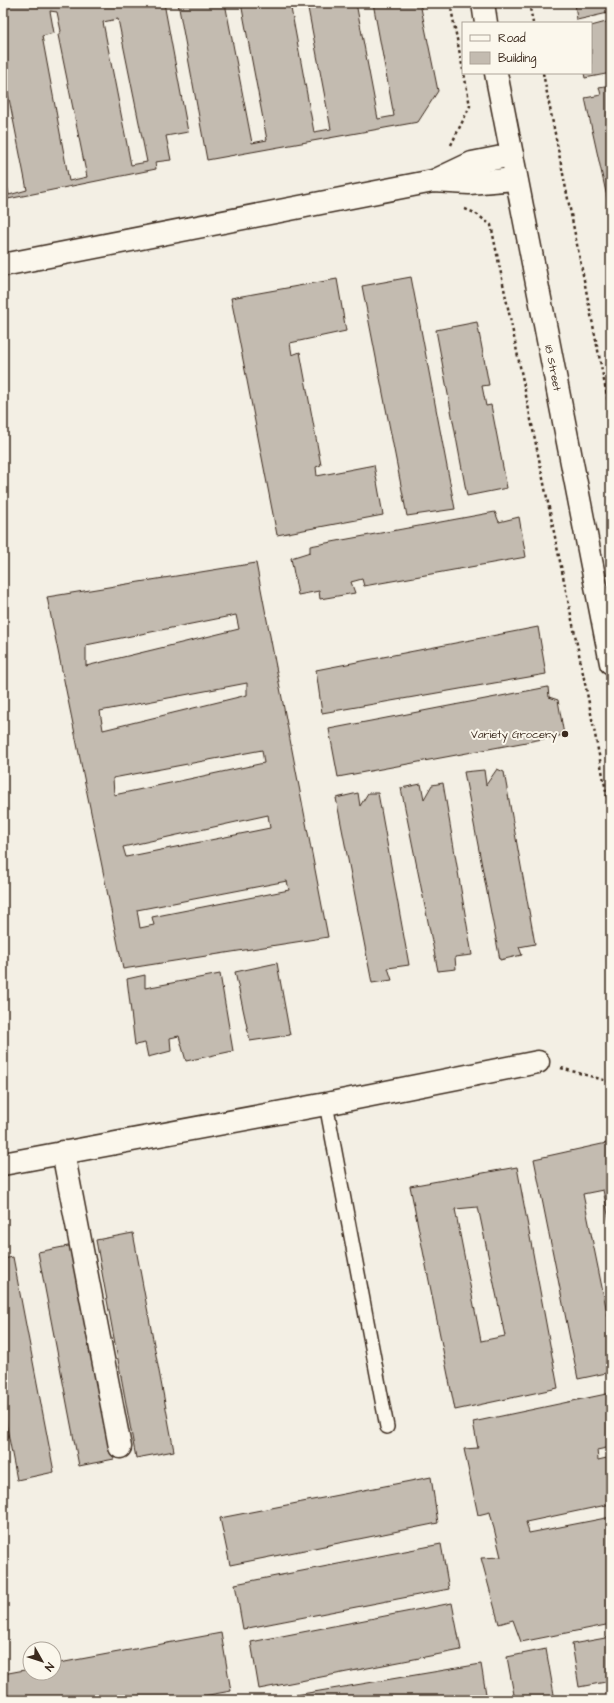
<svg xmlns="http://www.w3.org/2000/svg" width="614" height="1703" viewBox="0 0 614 1703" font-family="'Architects Daughter',sans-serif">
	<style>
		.building { fill: #c3bbb0; stroke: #3b2a1e; fill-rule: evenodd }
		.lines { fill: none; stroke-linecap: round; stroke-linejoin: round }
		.service-casing { stroke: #3b2a1e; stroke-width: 16 }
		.minor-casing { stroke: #3b2a1e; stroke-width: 25 }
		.tertiary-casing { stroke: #3b2a1e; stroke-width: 25 }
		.path { stroke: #3b2a1e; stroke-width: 2.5; stroke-dasharray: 3 3; stroke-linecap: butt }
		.service { stroke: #fbf7ec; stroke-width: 13 }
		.minor { stroke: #fbf7ec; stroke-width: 22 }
		.tertiary { stroke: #fbf7ec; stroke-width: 22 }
		.poi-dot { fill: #3b2a1e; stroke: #fbf7ec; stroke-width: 1.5 }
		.labels { text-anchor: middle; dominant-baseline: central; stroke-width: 4; stroke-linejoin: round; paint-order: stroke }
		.street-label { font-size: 11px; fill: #3b2a1e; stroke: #fbf7ec }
		.poi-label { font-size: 11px; fill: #3b2a1e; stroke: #fbf7ec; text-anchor: end }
	</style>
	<rect width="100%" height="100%" fill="#f3efe4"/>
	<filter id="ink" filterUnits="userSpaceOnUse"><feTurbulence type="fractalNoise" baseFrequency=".025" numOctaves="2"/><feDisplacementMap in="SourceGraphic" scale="8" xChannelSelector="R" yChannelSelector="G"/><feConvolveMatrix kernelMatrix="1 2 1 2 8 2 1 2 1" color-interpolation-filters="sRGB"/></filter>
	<g filter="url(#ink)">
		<g class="building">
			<path d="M3,3h161l24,129 -22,4 5,24 -16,2 1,7 -153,31v-35l6,30 18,-5 -24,-122zM50,11l7,1 4,19 -3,4 29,142 -18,4 -27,-145 12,-3zM118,19l29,143 -16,3 -28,-143z"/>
			<path d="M178,3h47l27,140 15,-3 -26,-137h49l24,129 17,-3 -24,-126h49l22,116 16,-3 -21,-113h47l18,88 -20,31 -211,38z"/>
			<path d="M575,3h36v70l-26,5 -1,-5h7v-47l19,-5 -2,-8 -31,7z"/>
			<path d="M611,85v130l-26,-117 16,-3 -2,-8z"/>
			<path d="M411,277l44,232 -48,7 -45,-230z"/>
			<path d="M337,279l9,52 -56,12 2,12 8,-3 21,113 -5,2 1,9 57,-11 9,50 -106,20 -46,-237z"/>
			<path d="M477,322l12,63 -7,1 4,20 5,-1 16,83 -40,8 -31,-166z"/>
			<path d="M495,512l4,10 20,-5 7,40 -162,29 -2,-7 -11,3 4,11 -35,6 -1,-8 -21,4 -7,-37 19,-6v-6z"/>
			<path d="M256,563l72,374 -205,32 -76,-372zM236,615l3,14 -153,37v-21zM247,683v12l-144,35 -3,-19zM262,750l2,13 -150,32 -1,-17zM268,815l2,13 -144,29 -3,-10zM287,881l2,9 -137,27 2,8 -14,3 -3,-18z"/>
			<path d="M538,627l8,47 -224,39 -6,-43z"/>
			<path d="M548,687l1,10 9,3 6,35 -226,42 -9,-48z"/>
			<path d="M497,769l7,3 31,172 -16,3 3,8 -22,5 -36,-188 20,-2 2,15z"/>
			<path d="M443,783l29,172 -17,2 1,12 -18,2 -37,-183 20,-4 3,15 8,-14z"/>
			<path d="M358,793l2,13 8,-13h10l31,172 -21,3 4,12 -20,3 -36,-185z"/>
			<path d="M277,963l13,72 -40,6 -15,-69z"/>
			<path d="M220,974l13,77 -47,10 -7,-25 -9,2 1,13 -23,6 -3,-14 -10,2 -8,-66 18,-4v13z"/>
			<path d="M611,1142v87l-8,-39 -20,4 25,123 3,-1v56l-33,7 -44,-220z"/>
			<path d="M517,1167l41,221 -103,22 -45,-224zM478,1207l27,129 -24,5 -26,-132z"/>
			<path d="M133,1233l41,218 -38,7 -40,-218z"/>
			<path d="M73,1245l41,214 -35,7 -41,-214z"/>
			<path d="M13,1257l41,215 -37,8 -14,-73v-148z"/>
			<path d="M611,1393v54l-14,3 1,10 13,-3v47l-85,18 3,11 82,-16v107l-90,18 -8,-22 -14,4 -18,-66 20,-1 -11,-45 -12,3 -14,-66 14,-1 -5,-26z"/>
			<path d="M431,1477l7,46 -208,42 -10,-47z"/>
			<path d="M441,1544l8,45 -206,40 -8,-45z"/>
			<path d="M452,1603l9,47 -202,39 -8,-47z"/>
			<path d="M221,1633l10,58 -50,9h-178v-26l27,-5v4h24v-9z"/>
			<path d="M611,1637v44l-32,6 -7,-43z"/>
			<path d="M546,1649l9,51h-40l-8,-43z"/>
			<path d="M481,1664l6,36h-221z"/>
		</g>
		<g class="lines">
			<defs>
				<path id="service" d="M326,1104l61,323"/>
				<g id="minor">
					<path d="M434,181l38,-18 40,-8"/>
					<path d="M3,265l430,-84 36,2 47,-4"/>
					<path d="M63,1152l57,295"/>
					<path d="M3,1164l323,-60 212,-42"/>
				</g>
				<g id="tertiary">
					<path d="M483,3l3,20"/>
					<path d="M496,73l115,590"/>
				</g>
			</defs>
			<use href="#service" class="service-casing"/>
			<use href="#minor" class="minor-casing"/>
			<use href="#tertiary" class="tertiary-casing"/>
			<g class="path">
				<path d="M450,3l13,67"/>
				<path d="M529,3l4,20"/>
				<path d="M543,73l68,343"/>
				<path d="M451,145l19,-39 -6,-33"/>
				<path d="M465,209l10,4 16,12 96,468 24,124"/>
				<path d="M561,1068l50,14"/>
			</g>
			<use href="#service" class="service"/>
			<use href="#minor" class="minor"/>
			<use href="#tertiary" class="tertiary"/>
		</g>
	</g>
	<circle class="poi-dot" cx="565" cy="734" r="4"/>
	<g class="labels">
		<g class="street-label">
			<text transform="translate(553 368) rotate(79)">18 Street</text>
		</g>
		<g class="poi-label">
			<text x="557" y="734">Variety Grocery</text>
		</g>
	</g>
	<rect width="614" height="1703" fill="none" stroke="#fbf7ec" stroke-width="16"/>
	<rect x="8" y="8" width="598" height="1687" fill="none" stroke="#3b2a1e" stroke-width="1.5" filter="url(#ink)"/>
	<rect x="462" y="22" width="130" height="52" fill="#fbf7ec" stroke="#aea59a"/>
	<rect x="470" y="35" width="20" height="6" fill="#fbf7ec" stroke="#aea59a"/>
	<text x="498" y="42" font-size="12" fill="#3b2a1e">Road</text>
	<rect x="470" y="52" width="20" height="12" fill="#c3bbb0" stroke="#aea59a"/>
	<text x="498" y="62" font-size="12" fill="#3b2a1e">Building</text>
	<g transform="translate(42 1661) rotate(129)"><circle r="19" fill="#fbf7ec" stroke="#aea59a"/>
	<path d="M0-3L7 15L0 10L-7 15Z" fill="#3b2a1e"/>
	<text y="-6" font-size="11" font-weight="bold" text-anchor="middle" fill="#3b2a1e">N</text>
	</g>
</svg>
